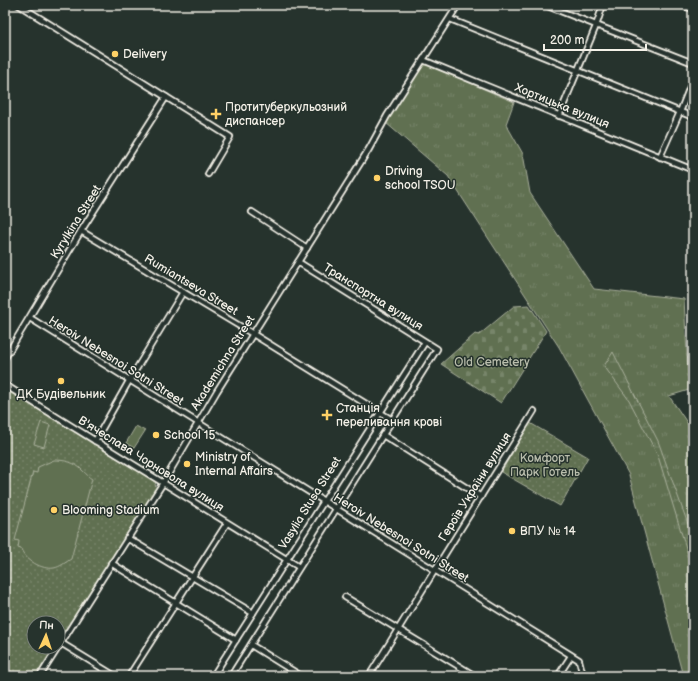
<svg xmlns="http://www.w3.org/2000/svg" width="698" height="681" viewBox="0 0 698 681" font-family="'Balsamiq Sans',sans-serif">
	<style>
		.grass { fill: url(#grass-tufts); stroke: #aab09c }
		.wetland { fill: url(#wetland-marsh); stroke: #aab09c }
		.cemetery { fill: url(#cemetery-stones); stroke: #aab09c }
		.park { fill: url(#park-dots); stroke: #aab09c }
		.pitch { fill: #607051; stroke: #aab09c }
		.lines { fill: none; stroke-linecap: round; stroke-linejoin: round }
		.minor-casing { stroke: #f4f1e8; stroke-width: 8 }
		.minor { stroke: #26332d; stroke-width: 4.5 }
		.poi-dot { fill: #ffd166; stroke: #26332d; stroke-width: 1.5 }
		.labels { text-anchor: middle; dominant-baseline: central; stroke-width: 3; stroke-linejoin: round; paint-order: stroke }
		.poi-label { font-size: 12px; fill: #f4f1e8; stroke: #26332d; text-anchor: start }
		.street-label { font-size: 12px; fill: #f4f1e8; stroke: #26332d }
		.park-label { font-size: 12px; fill: #b9bdac; stroke: #26332d }
	</style>
	<defs>
		<pattern id="grass-tufts" width="24" height="20" patternUnits="userSpaceOnUse"><rect width="24" height="20" fill="#607051"/><path d="M3 7l-1-3M5 7V3M7 7l1-3M15 17l-1-3M17 17v-4M19 17l1-3" fill="none" stroke="#77856a"/></pattern>
		<pattern id="wetland-marsh" width="20" height="14" patternUnits="userSpaceOnUse"><rect width="20" height="14" fill="#607051"/><path d="M1 5h8M5 5V1M11 12h8M15 12V8" fill="none" stroke="#77856a"/></pattern>
		<pattern id="cemetery-stones" width="16" height="16" patternUnits="userSpaceOnUse"><rect width="16" height="16" fill="#607051"/><path d="M2 7V4a2 2 0 0 1 4 0v3zM10 15v-3a2 2 0 0 1 4 0v3z" fill="#77856a"/></pattern>
		<pattern id="park-dots" width="8" height="8" patternUnits="userSpaceOnUse"><rect width="8" height="8" fill="#607051"/><path d="M2 2h.1M6 6h.1" fill="none" stroke="#77856a" stroke-width="1.8" stroke-linecap="round"/></pattern>
	</defs>
	<rect width="100%" height="100%" fill="#26332d"/>
	<filter id="ink" filterUnits="userSpaceOnUse"><feTurbulence type="fractalNoise" baseFrequency=".025" numOctaves="2"/><feDisplacementMap in="SourceGraphic" scale="8" xChannelSelector="R" yChannelSelector="G"/><feConvolveMatrix kernelMatrix="1 2 1 2 8 2 1 2 1" color-interpolation-filters="sRGB"/></filter>
	<g filter="url(#ink)">
		<path class="grass" d="M424,65h4l86,37 -8,22 17,30 7,39 64,96 90,10 5,91 -20,6 21,31h3v249h-10l-54,-201 -70,-128 -111,-171 -62,-53 35,-55z"/>
		<path class="wetland" d="M613,352l45,89 35,97v33l-35,-115 -29,-56 -25,-34z"/>
		<path class="cemetery" d="M529,305l17,26 -45,72 -60,-39 34,-30 4,1 35,-29z"/>
		<g class="park">
			<path d="M5,389l151,93 -1,3 2,2 -99,157v-21h-24v24h22l-18,29h-33z"/>
			<path d="M530,423l58,34 -28,49 -59,-34z"/>
		</g>
		<g class="pitch">
			<path d="M41,422l9,3 -6,22 -10,-3z"/>
			<path d="M136,426l9,5 -11,17 -8,-5z"/>
			<path d="M54,460c11,0 21,2 29,11 4,3 5,6 9,8l-21,80c-5,3 -11,8 -17,9 -12,2 -29,-8 -33,-19l-3,-1 1,-7 -4,-1 18,-68 4,1 1,-6z"/>
		</g>
		<g class="lines">
			<defs>
				<g id="minor">
					<path d="M19,5l211,132 -22,37"/>
					<path d="M545,5l148,58"/>
					<path d="M681,5l12,4"/>
					<path d="M450,19l243,98"/>
					<path d="M423,60l270,110"/>
					<path d="M559,116l37,-90 7,-21"/>
					<path d="M660,157l20,-45 13,-33"/>
					<path d="M252,212l55,36"/>
					<path d="M81,231l172,103 139,86"/>
					<path d="M30,318l549,342 4,16"/>
					<path d="M5,358l76,-127 85,-134"/>
					<path d="M5,385l294,182"/>
					<path d="M383,435l98,62"/>
					<path d="M95,441l34,-60 54,-89"/>
					<path d="M127,538l126,75"/>
					<path d="M111,563l125,77"/>
					<path d="M345,597l130,79"/>
					<path d="M61,643l54,33"/>
					<path d="M251,645l50,31"/>
					<path d="M40,676l123,-193 54,-92 152,-242 18,-33 71,-111"/>
					<path d="M129,676l98,-153"/>
					<path d="M213,676l212,-334"/>
					<path d="M231,676l206,-327 -139,-87"/>
					<path d="M369,676l165,-265"/>
					<path d="M558,676l13,-20"/>
				</g>
			</defs>
			<use href="#minor" class="minor-casing"/>
			<use href="#minor" class="minor"/>
		</g>
	</g>
	<g class="poi-dot">
		<circle cx="115" cy="54" r="4"/>
		<path d="M214 108h4v4h4v4h-4v4h-4v-4h-4v-4h4z"/>
		<circle cx="377" cy="178" r="4"/>
		<circle cx="61" cy="381" r="4"/>
		<path d="M325 409h4v4h4v4h-4v4h-4v-4h-4v-4h4z"/>
		<circle cx="156" cy="435" r="4"/>
		<circle cx="187" cy="464" r="4"/>
		<circle cx="54" cy="510" r="4"/>
		<circle cx="512" cy="531" r="4"/>
	</g>
	<g class="labels">
		<g class="poi-label">
			<text x="123" y="54">Delivery</text>
			<text x="225" y="107">Протитуберкульозний<tspan x="225" dy="14">диспансер</tspan></text>
			<text x="385" y="171">Driving<tspan x="385" dy="14">school TSOU</tspan></text>
			<text x="61" y="394" text-anchor="middle">ДК Будівельник</text>
			<text x="336" y="408">Станція<tspan x="336" dy="14">переливання крові</tspan></text>
			<text x="164" y="435">School 15</text>
			<text x="195" y="457">Ministry of<tspan x="195" dy="14">Internal Affairs</tspan></text>
			<text x="62" y="510">Blooming Stadium</text>
			<text x="520" y="531">ВПУ № 14</text>
		</g>
		<g class="street-label">
			<text transform="translate(562 106) rotate(22)">Хортицька вулиця</text>
			<text transform="translate(76 222) rotate(-58)">Kyrylkina Street</text>
			<text transform="translate(191 285) rotate(31)">Rumiantseva Street</text>
			<text transform="translate(373 297) rotate(32)">Транспортна вулиця</text>
			<text transform="translate(116 361) rotate(32)">Heroiv Nebesnoi Sotni Street</text>
			<text transform="translate(223 363) rotate(-58)">Akademichna Street</text>
			<text transform="translate(151 464) rotate(32)">В'ячеслава Чорновола вулиця</text>
			<text transform="translate(475 487) rotate(-58)">Героїв України вулиця</text>
			<text transform="translate(310 503) rotate(-58)">Vasylia Stusa Street</text>
			<text transform="translate(401 538) rotate(32)">Heroiv Nebesnoi Sotni Street</text>
		</g>
		<g class="park-label">
			<text x="492" y="362">Old Cemetery</text>
			<text x="545" y="458">Комфорт<tspan x="545" dy="14">Парк Готель</tspan></text>
		</g>
	</g>
	<rect width="698" height="681" fill="none" stroke="#26332d" stroke-width="20"/>
	<rect x="10" y="10" width="678" height="661" fill="none" stroke="#f4f1e8" stroke-width="1.5" filter="url(#ink)"/>
	<g transform="translate(46 635) rotate(3)"><circle r="19" fill="#26332d" stroke="#787f78"/>
	<path d="M0-3L7 15L0 10L-7 15Z" fill="#ffd166"/>
	<text y="-6" font-size="11" font-weight="bold" text-anchor="middle" fill="#f4f1e8">Пн</text>
	</g>
	<path d="M544 44v6h102v-6" fill="none" stroke="#f4f1e8" stroke-width="2"/>
	<text x="550" y="44" font-size="12" fill="#f4f1e8" stroke="#26332d" stroke-width="3" paint-order="stroke">200 m</text>
</svg>
